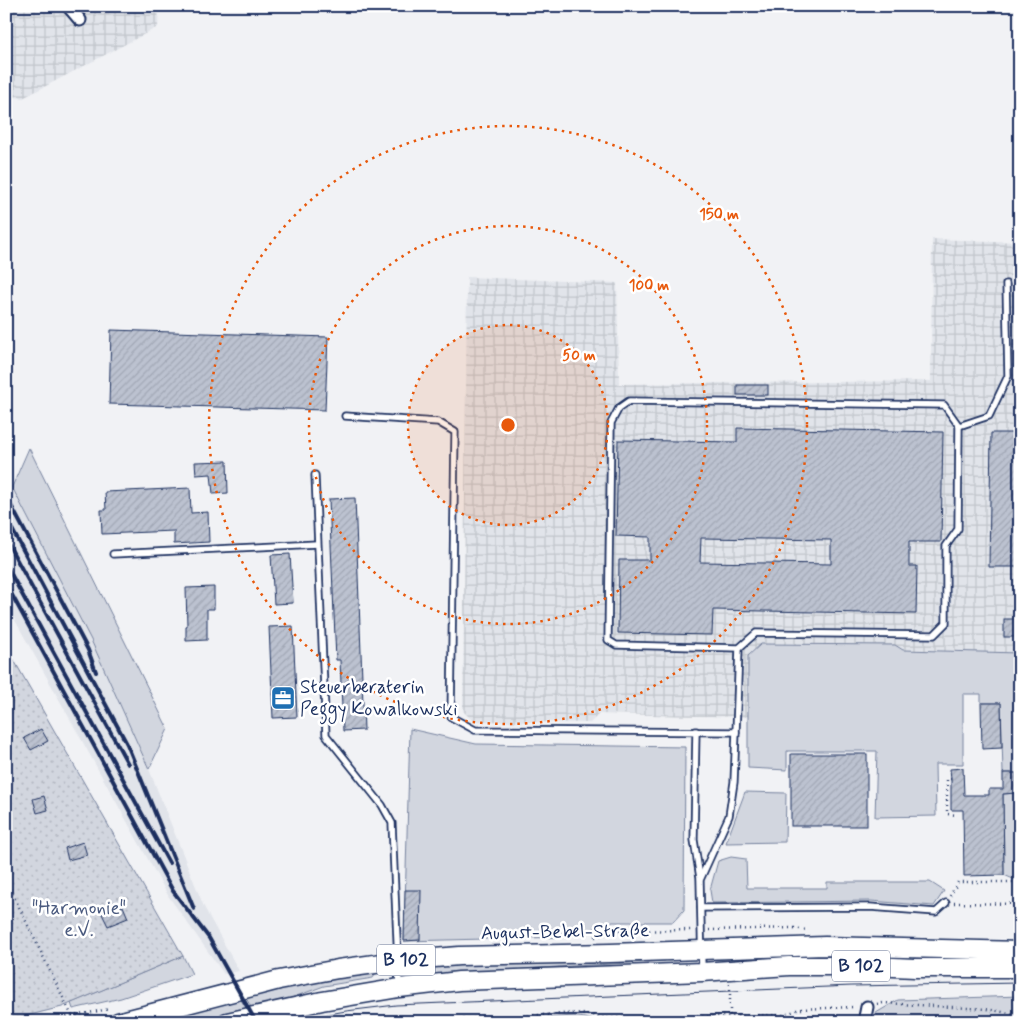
<svg xmlns="http://www.w3.org/2000/svg" width="1026" height="1028" viewBox="0 0 1026 1028" font-family="Mynerve,sans-serif">
	<style>
		.built { fill: #e1e4ea }
		.industrial { fill: url(#industrial-grid) }
		.grass { fill: #d2d6df; stroke: #76829e }
		.garden { fill: url(#garden-dots); stroke: #76829e }
		.building { fill: url(#building-hatch); stroke: #1b2f5e; fill-rule: evenodd }
		.lines { fill: none; stroke-linecap: round; stroke-linejoin: round }
		.service-casing { stroke: #1b2f5e; stroke-width: 9 }
		.minor-casing { stroke: #1b2f5e; stroke-width: 15 }
		.primary-casing { stroke: #1b2f5e; stroke-width: 21 }
		.path { stroke: #1b2f5e; stroke-width: 2.5; stroke-dasharray: 1 4; stroke-linecap: butt }
		.service { stroke: #fff; stroke-width: 5.5 }
		.minor { stroke: #fff; stroke-width: 11 }
		.primary { stroke: #fff; stroke-width: 18 }
		.tram { stroke: #1b2f5e; stroke-width: 1 }
		.rail { stroke: #1b2f5e; stroke-width: 4 }
		.ring { fill: none; stroke: #e8590c; stroke-width: 2.5; stroke-dasharray: 2.5 5 }
		.labels { text-anchor: middle; dominant-baseline: central; stroke-width: 5; stroke-linejoin: round; paint-order: stroke }
		.shield { fill: #fff; stroke: #5f6d8e; stroke-width: 1 }
		.shield-label { font-size: 18px; font-weight: bold; fill: #1b2f5e }
		.poi-label { font-size: 19px; fill: #1b2f5e; stroke: #fff; text-anchor: start }
		.park-label { font-size: 19px; fill: #49597e; stroke: #fff }
		.street-label { font-size: 19px; fill: #1b2f5e; stroke: #fff }
		.centre { fill: #e8590c; stroke: #fff; stroke-width: 2.5 }
		.ring-label { font-size: 15px; text-anchor: middle; font-weight: bold; fill: #e8590c; stroke: #fff; stroke-width: 5; stroke-linejoin: round; paint-order: stroke }
	</style>
	<defs>
		<pattern id="industrial-grid" width="8" height="8" patternUnits="userSpaceOnUse" patternTransform="scale(1.25)"><rect width="8" height="8" fill="#e1e4ea"/><path d="M0 4h8M4 0v8" fill="none" stroke="#c0c4cb"/></pattern>
		<pattern id="garden-dots" width="8" height="8" patternUnits="userSpaceOnUse" patternTransform="scale(1.25)"><rect width="8" height="8" fill="#d2d6df"/><path d="M2 2h.1M6 6h.1" fill="none" stroke="#b4b8c2" stroke-width="1.8" stroke-linecap="round"/></pattern>
		<pattern id="building-hatch" width="6" height="6" patternUnits="userSpaceOnUse" patternTransform="scale(1.25)"><rect width="6" height="6" fill="#bcc2d0"/><path d="M-1 1l2-2M0 6l6-6M5 7l2-2" fill="none" stroke="#a1a7b5"/></pattern>
	</defs>
	<rect width="100%" height="100%" fill="#f1f2f5"/>
	<filter id="ink" filterUnits="userSpaceOnUse"><feTurbulence type="fractalNoise" baseFrequency=".02" numOctaves="2"/><feDisplacementMap in="SourceGraphic" scale="10" xChannelSelector="R" yChannelSelector="G"/><feConvolveMatrix kernelMatrix="1 2 1 2 8 2 1 2 1" color-interpolation-filters="sRGB"/></filter>
	<g filter="url(#ink)">
		<path class="built" d="M6,476l85,164 58,129 55,138 35,64 -15,3 -55,-77 -163,-293z"/>
		<g class="industrial">
			<path d="M6,6h153l-1,21 -135,71 -17,-2z"/>
			<path d="M932,239l88,3v411l-118,-3 -7,-5 -134,-1 -13,12v61l-149,-3 -9,9 -117,-2 -10,-10 4,-434 150,6 2,101 312,-3z"/>
		</g>
		<g class="grass">
			<path d="M29,448l139,281 -19,40 -58,-129 -79,-153z"/>
			<path d="M761,644l134,1 8,5 117,3v229l-16,-7 -1,-81 13,-1v-20h-13l-2,-70h-20v-9h-18v70h-28l1,52 -61,1 2,-66h-90v19l-39,-2v-112z"/>
			<path d="M410,729l66,15 209,3 -1,163 -11,12h-61l-44,15 -164,4z"/>
			<path d="M745,792l41,1 -1,49 -59,1z"/>
			<path d="M731,857l15,2 1,29h80v-6h103l14,9 -10,15 -63,-5 -159,2 -2,-13 8,-29z"/>
			<path d="M183,956l9,18 -71,24 -48,11 -2,-6z"/>
			<path d="M665,958v3c-85,5 -170,8 -255,19l-2,-13 87,-5z"/>
			<path d="M374,972l1,3 -2,3 -49,8 -41,15 -31,8 -7,-13 59,-13z"/>
			<path d="M1020,996v26h-146l2,-9 22,-13z"/>
			<path d="M240,998l7,12 -47,12h-50z"/>
			<path d="M574,1016l31,6h-119z"/>
		</g>
		<path class="garden" d="M11,655l172,301 -121,51 -56,14v-364z"/>
		<g class="building">
			<path d="M111,330l217,7 -3,73 -216,-6z"/>
			<rect x="737" y="385" width="31" height="10"/>
			<path d="M737,428l206,4 -2,110h-32v24h8l-1,48 -203,-4 -1,25 -94,-2 1,-73h31v-23l-34,-1 2,-96 119,2zM701,538l130,2v24l-131,-2z"/>
			<path d="M991,433h29v134h-31z"/>
			<path d="M227,461l1,32 -15,1 -2,-20 -15,1 -1,-13z"/>
			<path d="M190,488l1,25 17,-1 1,30 -35,2v-13l-72,3 -1,-24h5l-1,-18z"/>
			<path d="M355,498l9,232 -21,1 -3,-71h-4l-7,-161z"/>
			<path d="M290,554l3,49 -19,1 -3,-49z"/>
			<path d="M214,587v22h-7v31l-21,1v-15h1l-1,-38z"/>
			<rect x="1004" y="619" width="16" height="18"/>
			<path d="M293,626l4,91 -24,1 -4,-91z"/>
			<path d="M981,703h20l1,45 -20,1z"/>
			<path d="M41,729l7,12 -17,9 -7,-12z"/>
			<rect x="791" y="754" width="76" height="72"/>
			<path d="M963,768l1,27h25v-6h14v-16h13v20l-13,1 1,81 -40,1 -1,-66h-12v-31l-1,-10z"/>
			<path d="M44,796l4,14 -11,3 -4,-14z"/>
			<path d="M83,842l4,13 -19,5 -3,-12z"/>
			<path d="M405,890h16l-1,50 -16,1z"/>
			<path d="M123,906l5,12 -20,8 -6,-12z"/>
		</g>
		<g class="lines">
			<defs>
				<g id="service">
					<path d="M345,416l93,6 17,10 -4,285 24,13 261,2 -2,50 -5,34 -29,64 2,90"/>
					<path d="M959,426l30,-10 19,-40 -2,-92"/>
					<path d="M315,475l11,260 56,70 10,18 7,163"/>
					<path d="M113,554l204,-10"/>
					<path d="M696,731l-2,109 6,38"/>
					<path d="M736,732l3,-84 17,-15 178,2 12,-12v-77l12,-17 1,-103 -15,-21 -315,-4 -10,7 -8,15 -3,217 8,5 123,3"/>
					<path d="M701,908l169,-1 66,5 10,-9"/>
				</g>
				<g id="minor">
					<path d="M68,6l12,14"/>
					<path d="M864,1022l3,-15"/>
				</g>
				<g id="primary">
					<path d="M118,1022l161,-42 59,-11 59,-8 62,-5 151,-3 215,-7 195,5"/>
					<path d="M227,1022l95,-21 77,-13 60,-7 243,-9 87,-6h83l43,2h105"/>
				</g>
			</defs>
			<use href="#service" class="service-casing"/>
			<use href="#minor" class="minor-casing"/>
			<use href="#primary" class="primary-casing"/>
			<g class="path">
				<path d="M951,779h-4v35l10,1"/>
				<path d="M6,880l66,136"/>
				<path d="M950,896l8,-14h62"/>
				<path d="M954,903l66,1"/>
				<path d="M709,930l85,-2 12,2"/>
				<path d="M595,937l20,-6 79,-1"/>
				<path d="M730,984v31"/>
				<path d="M877,1004l6,-1 103,6 34,6"/>
				<path d="M42,1022l67,-13"/>
				<path d="M413,1022l164,-9 29,5 179,-3 14,-6 56,-2"/>
			</g>
			<use href="#service" class="service"/>
			<use href="#minor" class="minor"/>
			<use href="#primary" class="primary"/>
			<path class="tram" d="M284,1022l62,-11 50,-6 456,-19 168,-3"/>
			<g class="rail">
				<path d="M6,496l82,154 8,22"/>
				<path d="M6,518l121,226 67,165"/>
				<path d="M6,540l122,224"/>
				<path d="M6,565l163,298"/>
				<path d="M6,584l167,307 36,47 47,84"/>
			</g>
		</g>
	</g>
	<circle cx="508" cy="425" r="100" fill="#e8590c" fill-opacity=".12"/>
	<g class="ring">
		<circle cx="508" cy="425" r="100"/>
		<circle cx="508" cy="425" r="199"/>
		<circle cx="508" cy="425" r="299"/>
	</g>
	<defs>
		<symbol id="office-square" viewBox="-11 -11 22 22"><rect x="-9" y="-9" width="18" height="18" rx="4" fill="#1f6fb2" stroke="#fff"/><path d="M-6-3h4V-5.5h4V-3h4V5H-6ZM-1-4.5V-3h2v-1.5ZM-6 0V1H6V0Z" fill="#fff"/></symbol>
	</defs>
	<g fill-rule="evenodd">
		<use href="#office-square" x="269" y="684" width="28" height="28"/>
	</g>
	<g class="labels">
		<g class="shield">
			<rect x="377" y="944.5" width="58" height="31" rx="4"/>
			<rect x="832" y="950.5" width="58" height="31" rx="4"/>
		</g>
		<g class="shield-label">
			<text x="406" y="960">B 102</text>
			<text x="861" y="966">B 102</text>
		</g>
		<g class="poi-label">
			<text x="300" y="687">Steuerberaterin<tspan x="300" dy="22">Peggy Kowalkowski</tspan></text>
		</g>
		<g class="park-label">
			<text x="79" y="908">"Harmonie"<tspan x="79" dy="22">e.V.</tspan></text>
		</g>
		<g class="street-label">
			<text transform="translate(565 932) rotate(-1)">August-Bebel-Straße</text>
		</g>
	</g>
	<circle cx="508" cy="425" r="8" class="centre"/>
	<g class="ring-label">
		<text x="719" y="219">150 m</text>
		<text x="649" y="290">100 m</text>
		<text x="579" y="360">50 m</text>
	</g>
	<rect width="1026" height="1028" fill="none" stroke="#fff" stroke-width="25"/>
	<rect x="12" y="12" width="1001" height="1003" fill="none" stroke="#1b2f5e" stroke-width="2" filter="url(#ink)"/>
</svg>
